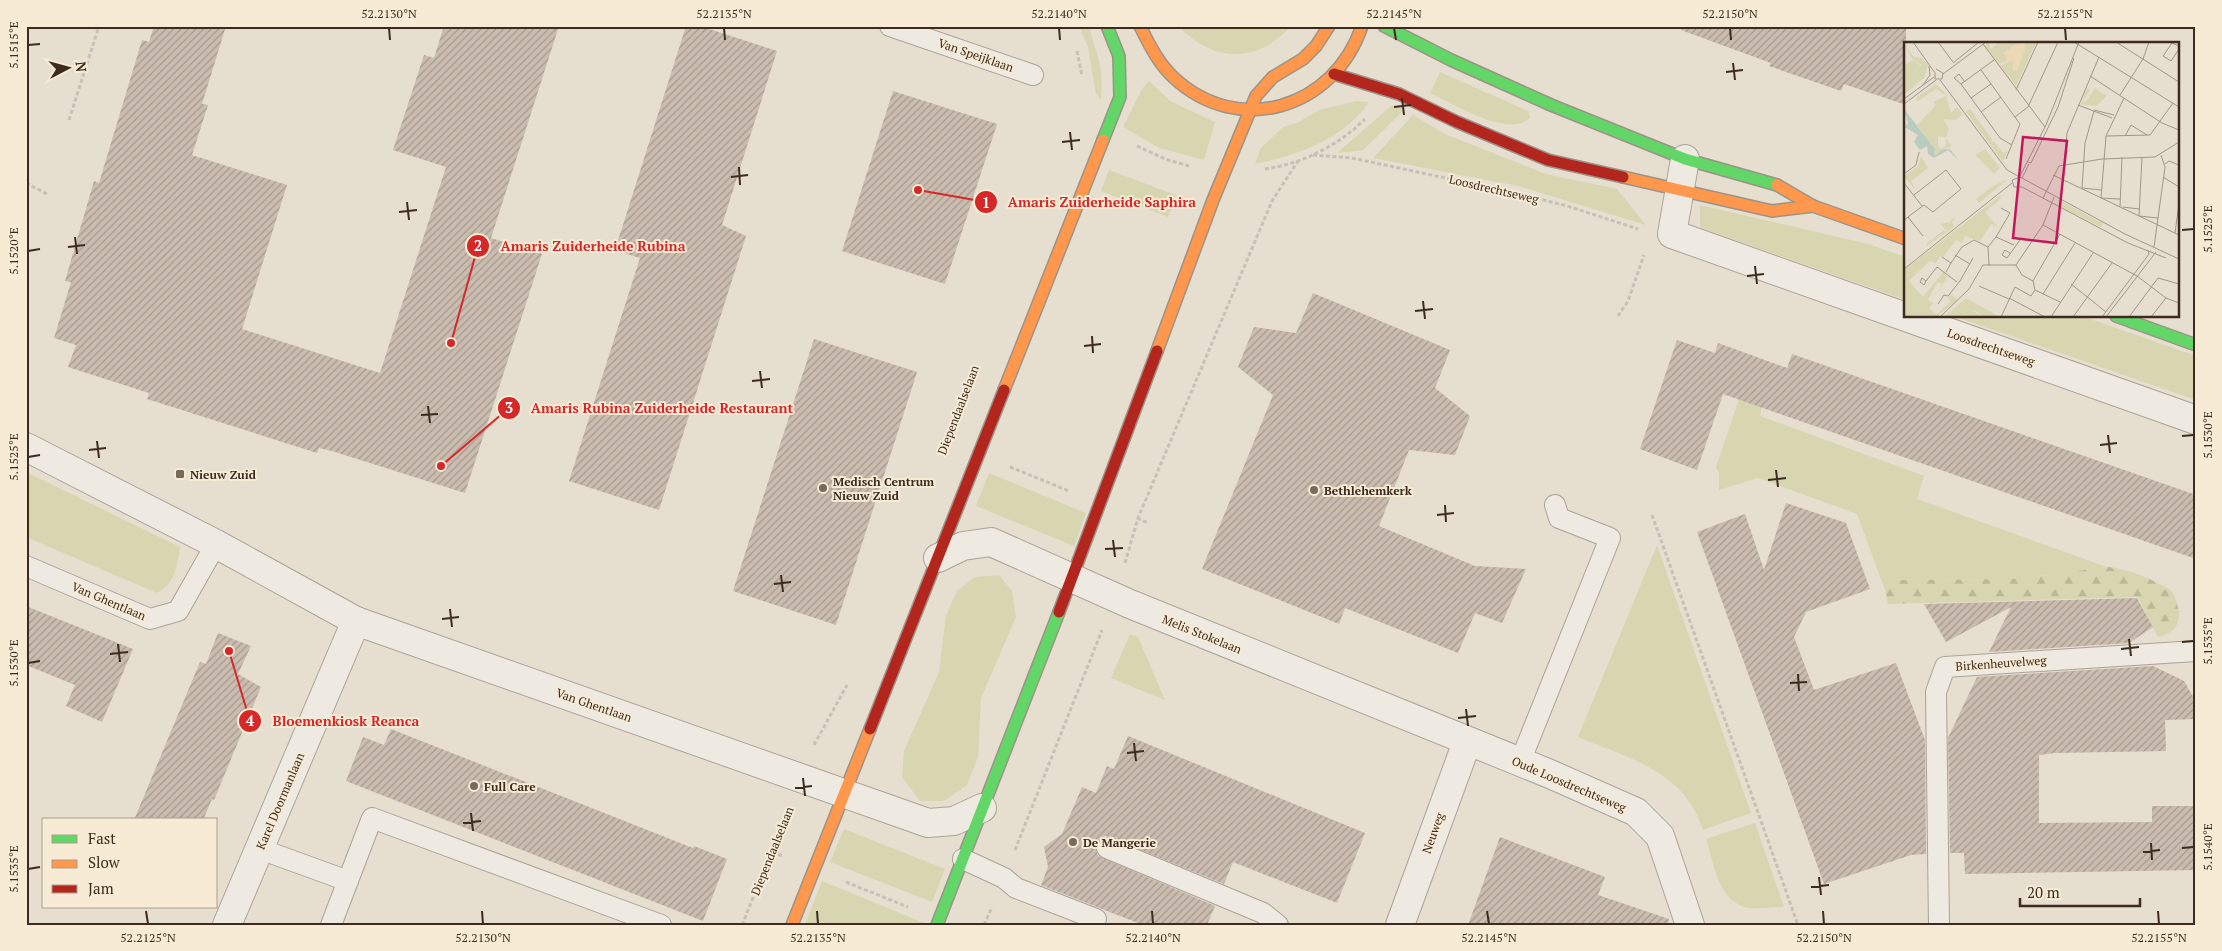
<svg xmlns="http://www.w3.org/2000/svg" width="2222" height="951" viewBox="0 0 2222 951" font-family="'PT Serif',serif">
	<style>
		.grass { fill: #d8d6b1 }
		.forest { fill: url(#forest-firs) }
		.building { fill: url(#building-hatch) }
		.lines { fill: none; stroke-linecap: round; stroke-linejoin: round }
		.lane-casing { stroke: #aca398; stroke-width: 22 }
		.street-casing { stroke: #aca398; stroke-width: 30 }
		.fast-casing { stroke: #9c9388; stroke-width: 14 }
		.slow-casing { stroke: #9c9388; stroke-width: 14 }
		.jam-casing { stroke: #9c9388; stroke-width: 14 }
		.path { stroke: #c7c0b7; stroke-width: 3; stroke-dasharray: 4 2.5; stroke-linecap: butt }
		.lane { stroke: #eee9e1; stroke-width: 20 }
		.street { stroke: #eee9e1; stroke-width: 28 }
		.fast { stroke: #63d668; stroke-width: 11 }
		.slow { stroke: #ff974d; stroke-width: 11 }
		.jam { stroke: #b3261e; stroke-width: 11 }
		.ticks { fill: none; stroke: #3c2b1e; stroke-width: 2 }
		.poi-dot { fill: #786a5c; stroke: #f7ebd5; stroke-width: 2 }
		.labels { text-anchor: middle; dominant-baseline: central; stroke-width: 4; stroke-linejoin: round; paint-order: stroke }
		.street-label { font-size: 12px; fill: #3c2b1e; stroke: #f7ebd5 }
		.poi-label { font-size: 12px; font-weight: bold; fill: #3c2b1e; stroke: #f7ebd5; text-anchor: start }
		.inset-road { fill: none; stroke: #a29688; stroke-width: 1 }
		.view { fill: #c2185b; fill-opacity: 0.15; stroke: #c2185b; stroke-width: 2.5 }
		.inset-edge { fill: none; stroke: #3c2b1e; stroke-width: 2.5 }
		.leader { fill: none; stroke: #d62828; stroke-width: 2 }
		.callout-dot { fill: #d62828; stroke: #f7ebd5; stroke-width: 2 }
		.mark-label { font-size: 15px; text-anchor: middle; font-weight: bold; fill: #fff }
		.callout-label { font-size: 14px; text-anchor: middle; font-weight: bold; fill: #d62828; stroke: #f7ebd5; stroke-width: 4; stroke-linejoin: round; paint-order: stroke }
		.neatline { fill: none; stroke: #3c2b1e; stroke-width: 2 }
		.ticks-label { font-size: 12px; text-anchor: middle; fill: #3c2b1e }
	</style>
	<defs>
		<pattern id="forest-firs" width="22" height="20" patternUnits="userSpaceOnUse" patternTransform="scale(1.25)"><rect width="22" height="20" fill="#d8d6b1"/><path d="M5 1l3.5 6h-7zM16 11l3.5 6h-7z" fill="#bab898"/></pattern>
		<pattern id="building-hatch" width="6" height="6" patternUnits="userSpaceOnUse" patternTransform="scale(1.25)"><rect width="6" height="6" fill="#cabcaf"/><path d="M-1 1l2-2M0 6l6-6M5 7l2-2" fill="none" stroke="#a5998e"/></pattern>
	</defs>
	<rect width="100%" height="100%" fill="#e6decf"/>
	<g class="grass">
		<path d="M1079,26h10c8,31 15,40 12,74l-5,-6 -8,-47z"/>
		<path d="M1178,26h113c-34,38 -77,37 -113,0z"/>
		<path d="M1440,72l86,38 3,2 1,6c-21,21 -78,-15 -100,-25z"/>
		<path d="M1149,81l21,20 45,21 -11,38 -45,-12 -36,-21 19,-38z"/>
		<path d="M1357,101l12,1c-26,38 -72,53 -114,62l5,-15 23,-22 14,-4 22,-13z"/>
		<path d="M1391,106l11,2 -1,5 -38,37 -26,3z"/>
		<path d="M1413,115l32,19 101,40 71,15 29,36 -128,-39 -145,-28z"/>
		<path d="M1109,170l67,25 -8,22 -67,-26z"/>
		<path d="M1700,205l168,39 38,13v43l-202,-71 -4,-2z"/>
		<path d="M1953,316h129l114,40v44z"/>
		<path d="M1739,399l23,8 -2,9 164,60 -7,23 190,68 -89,12 -124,1 -9,10 -28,-76 -99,-36 -39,12v-17l-3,-6z"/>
		<path d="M26,472l154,75c-3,19 -5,37 -23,46l-131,-56z"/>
		<path d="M989,473l97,40 -12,33 -98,-40z"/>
		<path d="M1657,545l94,268 -48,17c-19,-59 -72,-71 -125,-93z"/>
		<path d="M999,575l13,16 4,26 -35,81 -3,59 -11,28 -23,16h-24l-18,-24 2,-26 35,-79 7,-57 11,-24 18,-14z"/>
		<path d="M1130,634l8,3 27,63 -54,-22z"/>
		<path d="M1755,823l29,84c-11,0 -24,2 -35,1 -31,-5 -35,-45 -43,-69z"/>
		<path d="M844,829l101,40 -13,33 -102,-40z"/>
		<path d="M822,881l102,42 -1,2h-118z"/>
	</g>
	<path class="forest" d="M2107,567c22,1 46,13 65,24 10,21 12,40 -14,46l-20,-40 -250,7 -3,-14 9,-10 124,-1z"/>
	<g class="building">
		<path d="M154,26h72l-24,78 6,1 -16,50 95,30 -45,144 138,44 66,-206 -53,-17 31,-95 10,3 10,-32h115l-68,212 51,16 -77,239 -133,-42 -13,-3 -2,5 -170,-54 2,-6 -81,-26 8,-22 -22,-7 17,-56 -6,-1 29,-100 5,2 43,-143 7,2z"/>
		<path d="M686,26h14l77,25 -55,174 24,11 -87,274 -90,-29 71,-223 -25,-8z"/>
		<path d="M1682,26h224v79l-62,-21 -3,7 -72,-25 2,-3 -90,-33z"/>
		<path d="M893,91l104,33 -52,160 -103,-33z"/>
		<path d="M1313,293l137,57 -15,38 35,28 -15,39 -46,-5 -30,76 96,40 51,3 -24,54 -27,-10 -17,40 -113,-45 -6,16 -137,-55 71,-174 -35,-28 16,-40 42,6z"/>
		<path d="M814,339l103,33 -81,253 -103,-34z"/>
		<path d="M1677,340l38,13 3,-10 69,25 5,-14 404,141v64l-473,-165 -26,76 -57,-21z"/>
		<path d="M1786,503l60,20 24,66 -64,23 -12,25 20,53 82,-27 29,77 1,114 -15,1 -87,29 -127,-352 48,-18 19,56z"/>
		<path d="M2137,598l16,29 -24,16 -140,9 22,-45 -65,35 -22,-38z"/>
		<path d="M26,606l107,43 -31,73 -36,-16 9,-21 -49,-20z"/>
		<path d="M218,633l33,13 -13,28 23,13 -47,113 -2,-1 -9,21h-69l66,-158 6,2z"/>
		<path d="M2153,666l31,15 12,21v17l-31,1 1,31 -111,2 -16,2v68l113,-1v-16h44v64l-231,4 -1,-21h-14l-2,-115 29,-61z"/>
		<path d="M391,729l302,119 1,-2 33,13 -24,62 -357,-140 17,-44 21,8z"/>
		<path d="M1128,736l237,97 -28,70 -104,-41 -9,22 -118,-48 -6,2 -4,6 2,12 117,50 -8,19h-64l-102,-40 7,-18 -4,-20 18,-13 20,-47 14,6 11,-27 7,3z"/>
		<path d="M1500,837l105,40 -7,18 71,24 -1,6h-200z"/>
	</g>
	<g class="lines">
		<defs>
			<g id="lane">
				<path d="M890,26l143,49"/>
				<path d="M26,566l124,53 28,-8 38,-67"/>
				<path d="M1520,762l90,-224 -51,-20 -4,-13"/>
				<path d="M1107,848l156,65 15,12"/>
				<path d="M260,849l88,32"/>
				<path d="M963,859l41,19 12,10 80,31"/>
				<path d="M331,925l41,-107 289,107"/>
				<path d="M1939,925l-3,-233 9,-25 251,-16"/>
			</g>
			<g id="street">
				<path d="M1685,159l-13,75 524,186"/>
				<path d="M26,447l190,97 140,77 572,202 26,-2 28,-13"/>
				<path d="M938,558l25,-12 28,-4 139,62 420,170 86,38 24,24 30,89"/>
				<path d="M227,925l129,-304"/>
				<path d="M1400,925l67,-183"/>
			</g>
			<g id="fast">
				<path d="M1384,26l67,34 100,45 134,54 92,26"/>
				<path d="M1103,140l17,-43 -1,-41 -12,-30"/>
				<path d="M2116,316l80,29"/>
				<path d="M937,925l122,-313"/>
			</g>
			<g id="slow">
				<path d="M1140,26c9,18 18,37 33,51 65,61 161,32 189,-51"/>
				<path d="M1623,177l149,34 41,-5"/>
				<path d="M1777,185l36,21 93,33"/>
				<path d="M1157,351l56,-151 43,-104 17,-19 30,-18 13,-13 13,-20"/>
				<path d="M1004,390l99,-250"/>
				<path d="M792,925l78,-196"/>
			</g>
			<g id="jam">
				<path d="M1334,74l65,20 58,28 91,38 75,17"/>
				<path d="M1059,612l98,-261"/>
				<path d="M870,729l134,-339"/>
			</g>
		</defs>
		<use href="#lane" class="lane-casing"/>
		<use href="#street" class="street-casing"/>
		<use href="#fast" class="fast-casing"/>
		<use href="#slow" class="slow-casing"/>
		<use href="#jam" class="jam-casing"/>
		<g class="path">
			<path d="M1077,51l5,25"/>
			<path d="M69,120l30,-94"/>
			<path d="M1137,146l28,13 24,7"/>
			<path d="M1313,155l39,3 145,31 67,16 74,24"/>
			<path d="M1265,169c37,-5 74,-24 100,-50"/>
			<path d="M26,183l21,11"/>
			<path d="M1618,316l10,-15 16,-46"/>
			<path d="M1010,467l59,24"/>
			<path d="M1652,515l146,410"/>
			<path d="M1137,518l11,5"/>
			<path d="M1125,563l13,-45 134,-317 26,-40"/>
			<path d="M814,745l33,-60"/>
			<path d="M1015,850l87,-220"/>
			<path d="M772,852l11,4"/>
			<path d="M846,882l62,25"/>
			<path d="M742,925l46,-114"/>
			<path d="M984,925l8,-18"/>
		</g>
		<use href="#lane" class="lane"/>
		<use href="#street" class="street"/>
		<use href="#fast" class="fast"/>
		<use href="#slow" class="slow"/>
		<use href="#jam" class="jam"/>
	</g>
	<path class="ticks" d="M389,28l1,12M724,28l1,12M1059,28l1,12M1394,28l2,12M1730,28l1,12M2065,28l1,12M28,45l12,-1M1733,63l2,17M1726,72l17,-2M1402,98l2,17M1394,107l17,-2M1070,132l2,18M1062,142l18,-2M739,167l1,18M731,177l17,-2M407,202l2,18M399,212l18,-2M2182,230l12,-1M75,237l2,17M68,247l17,-2M28,251l12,-2M1755,266l2,18M1747,276l17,-2M1423,301l2,18M1415,311l18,-2M1092,336l1,17M1084,346l17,-2M760,371l2,17M752,381l18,-2M428,406l2,17M421,415l17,-1M2108,435l2,18M2182,436l12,-1M97,441l2,17M2100,445l17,-2M89,450l17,-2M28,457l12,-2M1776,470l2,17M1768,480l18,-2M1445,505l1,17M1437,515l17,-2M1113,540l2,17M1105,549l18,-1M781,575l2,17M774,584l17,-2M450,609l2,18M442,619l17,-2M2129,639l2,17M2182,642l12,-1M118,644l2,18M2121,649l18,-2M110,654l18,-2M28,663l12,-2M1798,674l1,17M1790,683l17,-1M1466,709l2,17M1458,718l18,-2M1134,743l2,18M1127,753l17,-2M803,778l2,18M795,788l17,-2M471,813l2,18M463,823l18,-2M2151,843l1,17M2182,848l12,-1M2143,852l17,-2M28,869l12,-2M1819,877l2,18M1811,887l18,-2M146,911l2,13M482,911l1,13M817,911l1,13M1152,911l1,13M1487,911l2,13M1823,911l1,13M2158,911l1,13"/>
	<g class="poi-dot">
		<rect x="175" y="469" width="10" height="10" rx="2.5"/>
		<circle cx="823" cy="488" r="5"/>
		<circle cx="1314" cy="490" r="5"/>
		<circle cx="474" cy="786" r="5"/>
		<circle cx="1073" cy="842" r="5"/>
	</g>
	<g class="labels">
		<g class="street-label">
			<text transform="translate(976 55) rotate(19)">Van Speijklaan</text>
			<text transform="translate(1494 189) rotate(13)">Loosdrechtseweg</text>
			<text transform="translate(1991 347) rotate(19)">Loosdrechtseweg</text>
			<text transform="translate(958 410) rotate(-69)">Diependaalselaan</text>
			<text transform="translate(109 601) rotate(23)">Van Ghentlaan</text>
			<text transform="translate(1202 634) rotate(22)">Melis Stokelaan</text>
			<text transform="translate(2001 663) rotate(-4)">Birkenheuvelweg</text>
			<text transform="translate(594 705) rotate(19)">Van Ghentlaan</text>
			<text transform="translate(1569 784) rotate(23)">Oude Loosdrechtseweg</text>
			<text transform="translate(280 801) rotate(-67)">Karel Doormanlaan</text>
			<text transform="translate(1433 833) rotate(-70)">Neuweg</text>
			<text transform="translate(772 851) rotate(-68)">Diependaalselaan</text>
		</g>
		<g class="poi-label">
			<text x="190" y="474">Nieuw Zuid</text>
			<text x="833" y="481">Medisch Centrum<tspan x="833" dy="14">Nieuw Zuid</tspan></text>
			<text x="1324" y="490">Bethlehemkerk</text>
			<text x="484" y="786">Full Care</text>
			<text x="1083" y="842">De Mangerie</text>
		</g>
	</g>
	<g transform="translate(1904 42)">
		<rect width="275" height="275" fill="#e6decf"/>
		<path d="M0,2l10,13 7,1 7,6 -4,14 -20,17v-16l18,-14 -9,-5zM41,41l21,28 4,-2 22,30 -1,4 3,-2 9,12 5,-3 -5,11 5,8zM32,42l14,14 -14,-9 -18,12 -2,-3zM183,46l3,2 -7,11 2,2 10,-15 12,8 2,-2 -13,12 -11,-1 -4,-1zM155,158l43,23v1l-1,3 -44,-22zM52,175l-4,5 2,5 -27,19 -1,-2 18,-14 1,3 1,-3 -6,-6 9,-2 -2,6 4,-8z" fill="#d8d6b1"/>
		<path d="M84,0l3,7 8,-7h20l-15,11 4,7 -10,4 -13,-18zM119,0l13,1 -20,43 -16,-20 13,-6v11h4l9,-24zM9,18l8,6 -17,13v-13zM42,54l5,17 6,-6 6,8 -8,5 -12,-1 6,10 -3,8 -8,-1v10l3,3 5,-3v-8l6,9 16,-3 -22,4 -12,8 1,-7 -18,-24 19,-20 -3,-3zM81,107l15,19 -6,6 -19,-19zM17,114l7,12 -17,13 4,8 -11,-12 14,-11zM104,137l-29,24 -3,-4 17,-13zM97,153l-1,3 4,-2 -19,16 13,15 -7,-3 -11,17 -15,-5 -3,7 -6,-3 -13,17 -3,-1 -4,7 -6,-2 -21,20 14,16 21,-26 3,6 -7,12 2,-6h-5l-9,17 5,3 -4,6 8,5 14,-13 -3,-3 3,-4 7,6 -22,17h-32v-47zM62,256l34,19h-15l-10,-6 -30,6z" fill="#d8d6b1"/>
		<path d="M115,0l7,4 -9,25h-4v-11l-13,6 8,-6 -4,-6z" fill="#ead8b6"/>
		<path d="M58,260l13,10 9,5h-39z" fill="#d8d6b1"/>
		<path d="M0,67l31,40 -1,7 10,-7h4l3,1 8,11 -11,-11 -14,8 -6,-4 -1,-8 -7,4 -6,-8 4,-7 -13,-8 3,-4z" fill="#baccc0"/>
		<path class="inset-road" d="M9,0l22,31M34,0l15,20M170,0l105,65M212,0l63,40M79,2l62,83M275,4l-7,-3 -9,13 8,5 8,-12M49,21l26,-21M77,28l39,54 -14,35M31,31v6h7l1,-6 -7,-4M39,32l43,-32M186,34l72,47 17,7M36,38l67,90 11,6M61,40l-6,-8 -5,4 7,6 33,-24M57,42l39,54 12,7M19,43l7,-10 -1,-9M112,48l22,-48M216,53l23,-36 6,-17M67,56l20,-14M0,57l30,-22M0,62l32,-24M174,63l34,13M190,68l20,5M190,69l-9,32 -3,45 19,2M77,70l20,-15M111,75l13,-10 30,-65M202,94l44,-1 23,-32M221,94l6,-11 16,10M238,115l-3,59 19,2M124,120l3,1 27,-56 16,-49M261,122l4,-3 10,4M160,123l3,-32 32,-76M0,132l12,-9 3,-13M149,133l126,60M116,134l26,-51 33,-83M259,135l16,10M118,136l7,-14M0,141l18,23M110,145l-2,-7 8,-3 105,57 54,25M110,145h8l106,56 38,15M139,156l16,-32 43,-7 53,-2 24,-15M216,157l-19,-1 5,-62 18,-38M216,165l2,-50M219,165l16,2M4,175l15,19M0,178l20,-15 9,7 28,-23 -15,-19 -32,25M139,183l94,51 29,22 13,5M271,191l4,-30M92,195l14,-24 -9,-5M84,205l8,-10 18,8M250,205l11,-80 -4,-12M106,211l-5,-3 -3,5 5,3 13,-18M51,213l15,9M38,215l9,6 -5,9M47,221l11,-16 12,-7 14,7 1,18M112,223l6,10 11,6 2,9 25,12M0,227l108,-86M22,239l-2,4 -4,-3 2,-4 4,3 11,-14 20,15M129,239l27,-47M167,242l35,28M75,244l30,13M139,252l32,-51M105,256l36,19M34,262l6,-9 4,1 12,-15 13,-23M36,275l29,-28 14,-24h33l27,-40 11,-28M97,275l14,-30 16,9 4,-6M147,275l42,-64M169,275l39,-54M198,275l47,-63 -1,-4M202,275l50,-65M225,275l29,-39 21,6M247,275l15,-19"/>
		<path class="view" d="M119,95l44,4 -11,102 -43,-5z"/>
		<rect width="275" height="275" class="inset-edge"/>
	</g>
	<path class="leader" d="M918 190L986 202M451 343L478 246M441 466L509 408M229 651L250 721"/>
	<g class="callout-dot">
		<circle cx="918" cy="190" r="5"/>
		<circle cx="451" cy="343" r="5"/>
		<circle cx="441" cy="466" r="5"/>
		<circle cx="229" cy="651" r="5"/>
		<circle cx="986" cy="202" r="12"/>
		<circle cx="478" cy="246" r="12"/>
		<circle cx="509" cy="408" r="12"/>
		<circle cx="250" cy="721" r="12"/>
	</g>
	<g class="mark-label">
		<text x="986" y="208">1</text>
		<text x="478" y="251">2</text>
		<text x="509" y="413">3</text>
		<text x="250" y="726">4</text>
	</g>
	<g class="callout-label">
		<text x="1102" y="207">Amaris Zuiderheide Saphira</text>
		<text x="593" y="251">Amaris Zuiderheide Rubina</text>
		<text x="662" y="413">Amaris Rubina Zuiderheide Restaurant</text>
		<text x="346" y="726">Bloemenkiosk Reanca</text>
	</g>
	<rect width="2222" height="951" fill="none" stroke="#f7ebd5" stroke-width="55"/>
	<rect x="42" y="818" width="175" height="90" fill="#f7ebd5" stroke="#ac9e8c"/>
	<rect x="52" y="835" width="25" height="8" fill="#63d668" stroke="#ac9e8c"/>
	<text x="88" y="844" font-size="15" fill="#3c2b1e">Fast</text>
	<rect x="52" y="860" width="25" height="8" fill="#ff974d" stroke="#ac9e8c"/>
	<text x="88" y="868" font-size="15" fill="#3c2b1e">Slow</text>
	<rect x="52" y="885" width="25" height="8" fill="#b3261e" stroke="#ac9e8c"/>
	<text x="88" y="894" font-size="15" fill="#3c2b1e">Jam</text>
	<g transform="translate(68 68) rotate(84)" stroke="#f7ebd5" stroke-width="4" paint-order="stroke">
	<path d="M0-4L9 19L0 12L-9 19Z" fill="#3c2b1e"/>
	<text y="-8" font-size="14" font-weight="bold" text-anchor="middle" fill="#3c2b1e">N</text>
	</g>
	<path d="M2020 898v8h120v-8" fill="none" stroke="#3c2b1e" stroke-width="2.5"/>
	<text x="2027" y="898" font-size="15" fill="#3c2b1e" stroke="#f7ebd5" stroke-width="4" paint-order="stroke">20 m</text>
	<rect x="28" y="28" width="2166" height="896" class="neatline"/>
	<g class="ticks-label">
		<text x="389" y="18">52.2130°N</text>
		<text x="724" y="18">52.2135°N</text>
		<text x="1059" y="18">52.2140°N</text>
		<text x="1394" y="18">52.2145°N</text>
		<text x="1730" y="18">52.2150°N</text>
		<text x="2065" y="18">52.2155°N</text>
		<text transform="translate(14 45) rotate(-90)" y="4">5.1515°E</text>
		<text transform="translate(2208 229) rotate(-90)" y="4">5.1525°E</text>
		<text transform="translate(14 251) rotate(-90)" y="4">5.1520°E</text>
		<text transform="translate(2208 435) rotate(-90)" y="4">5.1530°E</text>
		<text transform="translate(14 457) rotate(-90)" y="4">5.1525°E</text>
		<text transform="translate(2208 641) rotate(-90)" y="4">5.1535°E</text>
		<text transform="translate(14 663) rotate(-90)" y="4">5.1530°E</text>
		<text transform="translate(2208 847) rotate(-90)" y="4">5.1540°E</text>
		<text transform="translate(14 869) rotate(-90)" y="4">5.1535°E</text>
		<text x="148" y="942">52.2125°N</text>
		<text x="483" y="942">52.2130°N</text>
		<text x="818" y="942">52.2135°N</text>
		<text x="1153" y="942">52.2140°N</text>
		<text x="1489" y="942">52.2145°N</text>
		<text x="1824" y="942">52.2150°N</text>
		<text x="2159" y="942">52.2155°N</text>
	</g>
</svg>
